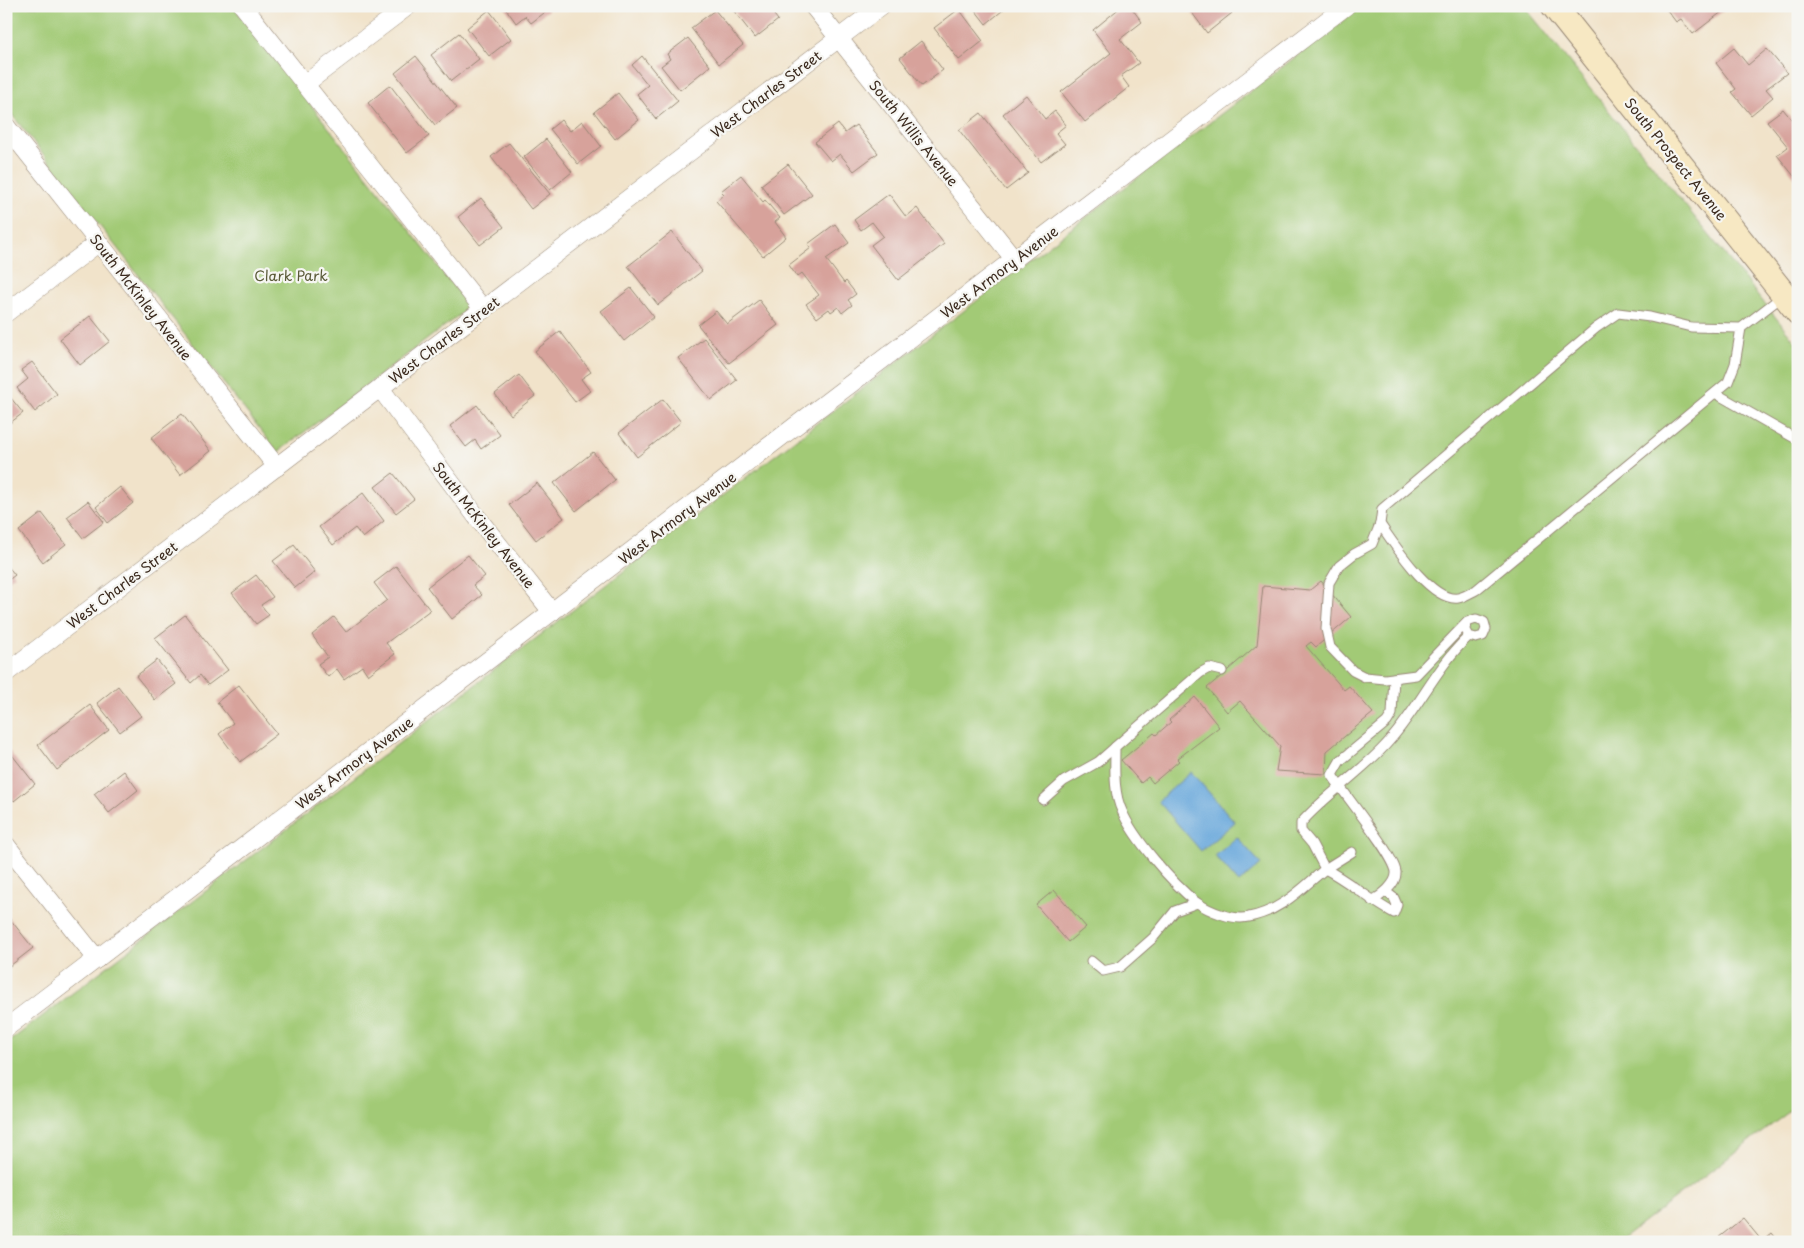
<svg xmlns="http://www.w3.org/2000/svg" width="1804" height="1248" viewBox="0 0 1804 1248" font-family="'Playpen Sans',sans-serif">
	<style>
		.green { fill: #a2ca76; stroke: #6e7a4a }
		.water { fill: #68a7db; stroke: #52687c }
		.building { fill: #d7a29b }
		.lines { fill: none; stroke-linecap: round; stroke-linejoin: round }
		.lane-casing { stroke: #968674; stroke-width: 11 }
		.street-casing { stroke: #968674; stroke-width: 19 }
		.secondary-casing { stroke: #968674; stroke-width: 27 }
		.lane { stroke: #fff; stroke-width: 9 }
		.street { stroke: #fff; stroke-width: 18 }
		.secondary { stroke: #f7e8c3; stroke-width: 25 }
		.labels { text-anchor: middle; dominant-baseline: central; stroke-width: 4.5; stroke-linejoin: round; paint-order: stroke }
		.street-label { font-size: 14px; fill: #3b2a1e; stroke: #f6f6f2 }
		.park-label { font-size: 14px; fill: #5a5a38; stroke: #f6f6f2 }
	</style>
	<rect width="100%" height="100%" fill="#f6f6f2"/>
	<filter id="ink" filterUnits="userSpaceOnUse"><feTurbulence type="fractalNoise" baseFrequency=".02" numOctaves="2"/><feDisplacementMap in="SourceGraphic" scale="10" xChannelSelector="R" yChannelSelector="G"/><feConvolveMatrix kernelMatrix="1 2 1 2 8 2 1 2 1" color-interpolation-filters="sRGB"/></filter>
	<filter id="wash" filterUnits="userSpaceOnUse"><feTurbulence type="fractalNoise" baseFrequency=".0096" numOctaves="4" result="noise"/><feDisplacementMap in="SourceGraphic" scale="20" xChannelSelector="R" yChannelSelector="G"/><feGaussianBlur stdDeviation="1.12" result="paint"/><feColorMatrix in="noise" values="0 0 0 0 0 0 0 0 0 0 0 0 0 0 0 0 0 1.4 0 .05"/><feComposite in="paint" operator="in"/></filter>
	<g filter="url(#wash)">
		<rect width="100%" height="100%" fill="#f1e3ca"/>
		<g class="green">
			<path d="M6,6h227l237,301 -192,145 -272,-345z"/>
			<path d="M1362,6h162l274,339v760l-181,137h-1611v-198z"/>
		</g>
		<g class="water">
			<path d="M1191,772l44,50 -34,29 -43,-50z"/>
			<path d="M1237,837l24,27 -22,19 -24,-27z"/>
		</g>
		<g id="blocks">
			<g class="building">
				<path d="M504,6h42l2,4 -17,13 -6,-7 -9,7z"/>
				<path d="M730,6h37l11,14 -23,18z"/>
				<path d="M972,6h36l-22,18z"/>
				<path d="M1122,6h8l12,16 -22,17 19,24 -18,13 8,11 -44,35 -24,-30 50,-39 -18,-23z"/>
				<path d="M1187,6h40l5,7 -25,20z"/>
				<path d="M1664,6h55l4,5 -30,23 -12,-15 -5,3z"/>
				<path d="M959,9l24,32 -24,19 -25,-32z"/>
				<path d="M489,10l22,29 -22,17 -22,-28z"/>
				<path d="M715,10l28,35 -24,19 -28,-36z"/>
				<path d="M459,33l20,26 -28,22 -20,-26z"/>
				<path d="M688,38l22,28 -30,24 -19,-24 9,-7 -3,-5z"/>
				<path d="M921,41l22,29 -21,16 -22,-28z"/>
				<path d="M1734,48l14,17 19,-16 20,24 -21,16 7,8 -22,18 -19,-23 4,-3 -20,-26z"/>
				<path d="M416,56l41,52 -22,17 -40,-52z"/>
				<path d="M642,56l36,45 -22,18 -19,-25 11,-9 -16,-20z"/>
				<path d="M390,85l39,51 -22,17 -39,-50z"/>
				<path d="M618,93l21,27 -24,19 -21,-27z"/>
				<path d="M1026,95l19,24 10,-8 11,14 -10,8 9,11 -24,18 -38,-48z"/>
				<path d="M1783,109l9,11 6,-5v66l-21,-26 11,-8 -21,-26z"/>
				<path d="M981,113l47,60 -22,17 -47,-60z"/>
				<path d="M561,120l9,11 12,-10 19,25 -23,18 -28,-35z"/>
				<path d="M838,124l7,9 11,-8 22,28 -24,18 -14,-17 -9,7 -16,-19z"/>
				<path d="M546,139l26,33 -22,18 -26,-33z"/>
				<path d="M509,143l41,51 -19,15 -40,-52z"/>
				<path d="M788,164l24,30 -28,21 -23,-30z"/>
				<path d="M741,175l22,27 2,-2 15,18 -5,4 11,15 -23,19 -47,-55 8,-7 -3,-3z"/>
				<path d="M889,194l17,23 11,-9 27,36 -46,36 -27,-35 12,-9 -11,-14 -11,8 -7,-10z"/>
				<path d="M481,198l23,29 -24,18 -22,-28z"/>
				<path d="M835,224l14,19 -23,16 18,24 2,-2 10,13 -8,6 4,5 -10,8 -4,-6 -7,5 -2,-3 -12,9 -11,-14 13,-9 -17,-22 -5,4 -8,-12 22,-17 -3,-4z"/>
				<path d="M672,232l30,39 -44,34 -30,-39z"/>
				<path d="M631,288l23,29 -30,24 -23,-30z"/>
				<path d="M759,300l19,25 -49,38 -31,-38 18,-14 11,13z"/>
				<path d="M90,316l20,25 -30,24 -20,-26z"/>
				<path d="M560,331l31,41 -10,7 9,12 -15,11 -40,-51z"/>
				<path d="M704,338l33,42 -26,20 -33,-42z"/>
				<path d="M32,362l25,32 -22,18 -18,-24 11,-9 -7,-9z"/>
				<path d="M519,375l16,21 -24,19 -16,-21z"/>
				<path d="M6,392l17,21 -17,13z"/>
				<path d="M663,399l18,23 -44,35 -18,-24z"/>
				<path d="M477,405l23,30 -19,14 -6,-9 -9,7 -16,-21z"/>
				<path d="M182,414l29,37 -31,24 -29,-37z"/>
				<path d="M593,452l22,28 -39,31 -22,-28z"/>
				<path d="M393,473l21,26 -18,14 -21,-26z"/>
				<path d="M537,483l27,35 -28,22 -27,-35z"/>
				<path d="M120,487l13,16 -25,20 -12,-16z"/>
				<path d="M363,493l21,28 -21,17 -8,-10 -22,17 -14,-18z"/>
				<path d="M88,501l16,21 -21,16 -16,-21z"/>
				<path d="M42,513l24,31 -23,18 -24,-31z"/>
				<path d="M294,545l21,27 -20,16 -22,-27z"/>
				<path d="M468,555l17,21 -12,9 9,10 -30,24 -25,-32z"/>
				<path d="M6,564l9,11 -9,7z"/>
				<path d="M396,566l34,44 -44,33 9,11 -27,21 -6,-9 -18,13 -7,-10 -9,8 -10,-13 10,-7 -16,-22 22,-18 12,15 41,-32 -13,-17z"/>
				<path d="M256,575l17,22 -12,8 8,10 -13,9 -24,-31z"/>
				<path d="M1321,581l30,36 -35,30 -5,-5 -5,4 38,44 5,-4 24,27 -46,38 -1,23 -50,-3 4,-25 -40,-45 -13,11 -20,-24 50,-43 6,-59 47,4z"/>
				<path d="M185,615l43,55 -20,15 -8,-10 -9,8 -36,-45z"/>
				<path d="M157,660l19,24 -21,16 -19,-24z"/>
				<path d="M239,685l38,49 -37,28 -21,-28 14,-11 -16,-21z"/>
				<path d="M118,686l23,30 -21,16 -23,-29z"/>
				<path d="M1195,697l24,30 -42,32 2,2 -26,22 -5,-6 -7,6 -20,-23 33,-27 2,2 15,-13 -2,-2z"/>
				<path d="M90,705l19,25 -52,40 -19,-25z"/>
				<path d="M9,751l26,33 -21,17 -8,-10v-38z"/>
				<path d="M124,771l14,19 -29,23 -15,-19z"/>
				<path d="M1054,890l32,37 -18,15 -32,-37z"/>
				<path d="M6,914l27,34 -27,21z"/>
				<path d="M1743,1218l19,23 10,-8 7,9h-66z"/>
			</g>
		</g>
	</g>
	<g filter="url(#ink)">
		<use href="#blocks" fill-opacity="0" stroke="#968674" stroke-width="1"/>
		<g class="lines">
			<defs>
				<g id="lane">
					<path d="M1741,328l-6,36 -7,18 -252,208c-6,3 -12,7 -18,8 -27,4 -64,-54 -78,-74l2,-15 214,-181 22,-15 32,4 41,10 50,1 43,-33"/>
					<path d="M1715,393l83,47"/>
					<path d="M1380,524l-8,20 -18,10 -15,12 -10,17 -3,46 4,18 23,24 12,6 20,2 31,-4 51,-53 9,-3 8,3 2,7 -3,7 -7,2 -7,-2 -3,-6 1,-8"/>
					<path d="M1222,671l-13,-3 -9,5 -85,74c0,21 -2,45 7,64 11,27 51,73 74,91 13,9 37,19 53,15 32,-6 52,-28 76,-48l-13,-25 -11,-13v-8c27,-31 64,-53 90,-84 28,-32 46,-73 78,-103"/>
					<path d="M1043,800l21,-19 34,-19 17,-15"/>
					<path d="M1325,869c24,12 44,31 69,44l3,-8 -3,-7 -8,-6"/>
					<path d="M1325,869l27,-17"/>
					<path d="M1372,901c9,-5 25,-17 24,-29 -2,-17 -52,-78 -64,-97l8,-14 47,-39 5,-8 2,-36"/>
					<path d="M1091,961l12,10 17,-4 33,-29 22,-27 22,-8"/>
				</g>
				<g id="street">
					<path d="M243,6l241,304"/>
					<path d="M813,6l202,254"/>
					<path d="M305,84l103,-78"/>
					<path d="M6,126l271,341"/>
					<path d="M6,313l92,-70"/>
					<path d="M380,388l96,128 76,96"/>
					<path d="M6,673l875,-667"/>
					<path d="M6,845l91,114"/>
					<path d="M6,1028l1340,-1022"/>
				</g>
				<path id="secondary" d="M1554,6l244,306"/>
			</defs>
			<use href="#lane" class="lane-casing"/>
			<use href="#street" class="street-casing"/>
			<use href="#secondary" class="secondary-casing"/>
			<use href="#lane" class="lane"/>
			<use href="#street" class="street"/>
			<use href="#secondary" class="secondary"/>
		</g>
	</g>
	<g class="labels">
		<g class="street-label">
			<text transform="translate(766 94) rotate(-37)">West Charles Street</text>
			<text transform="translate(914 133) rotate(51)">South Willis Avenue</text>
			<text transform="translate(1676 159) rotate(51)">South Prospect Avenue</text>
			<text transform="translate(999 272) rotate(-37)">West Armory Avenue</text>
			<text transform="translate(141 297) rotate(52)">South McKinley Avenue</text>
			<text transform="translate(444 340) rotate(-37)">West Charles Street</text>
			<text transform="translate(677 518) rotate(-37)">West Armory Avenue</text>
			<text transform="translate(484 525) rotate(52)">South McKinley Avenue</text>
			<text transform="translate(122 585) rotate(-37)">West Charles Street</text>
			<text transform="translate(354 763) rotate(-37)">West Armory Avenue</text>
		</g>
		<g class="park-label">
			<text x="291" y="275">Clark Park</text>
		</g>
	</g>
	<rect width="1804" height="1248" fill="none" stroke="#f6f6f2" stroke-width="25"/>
</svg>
